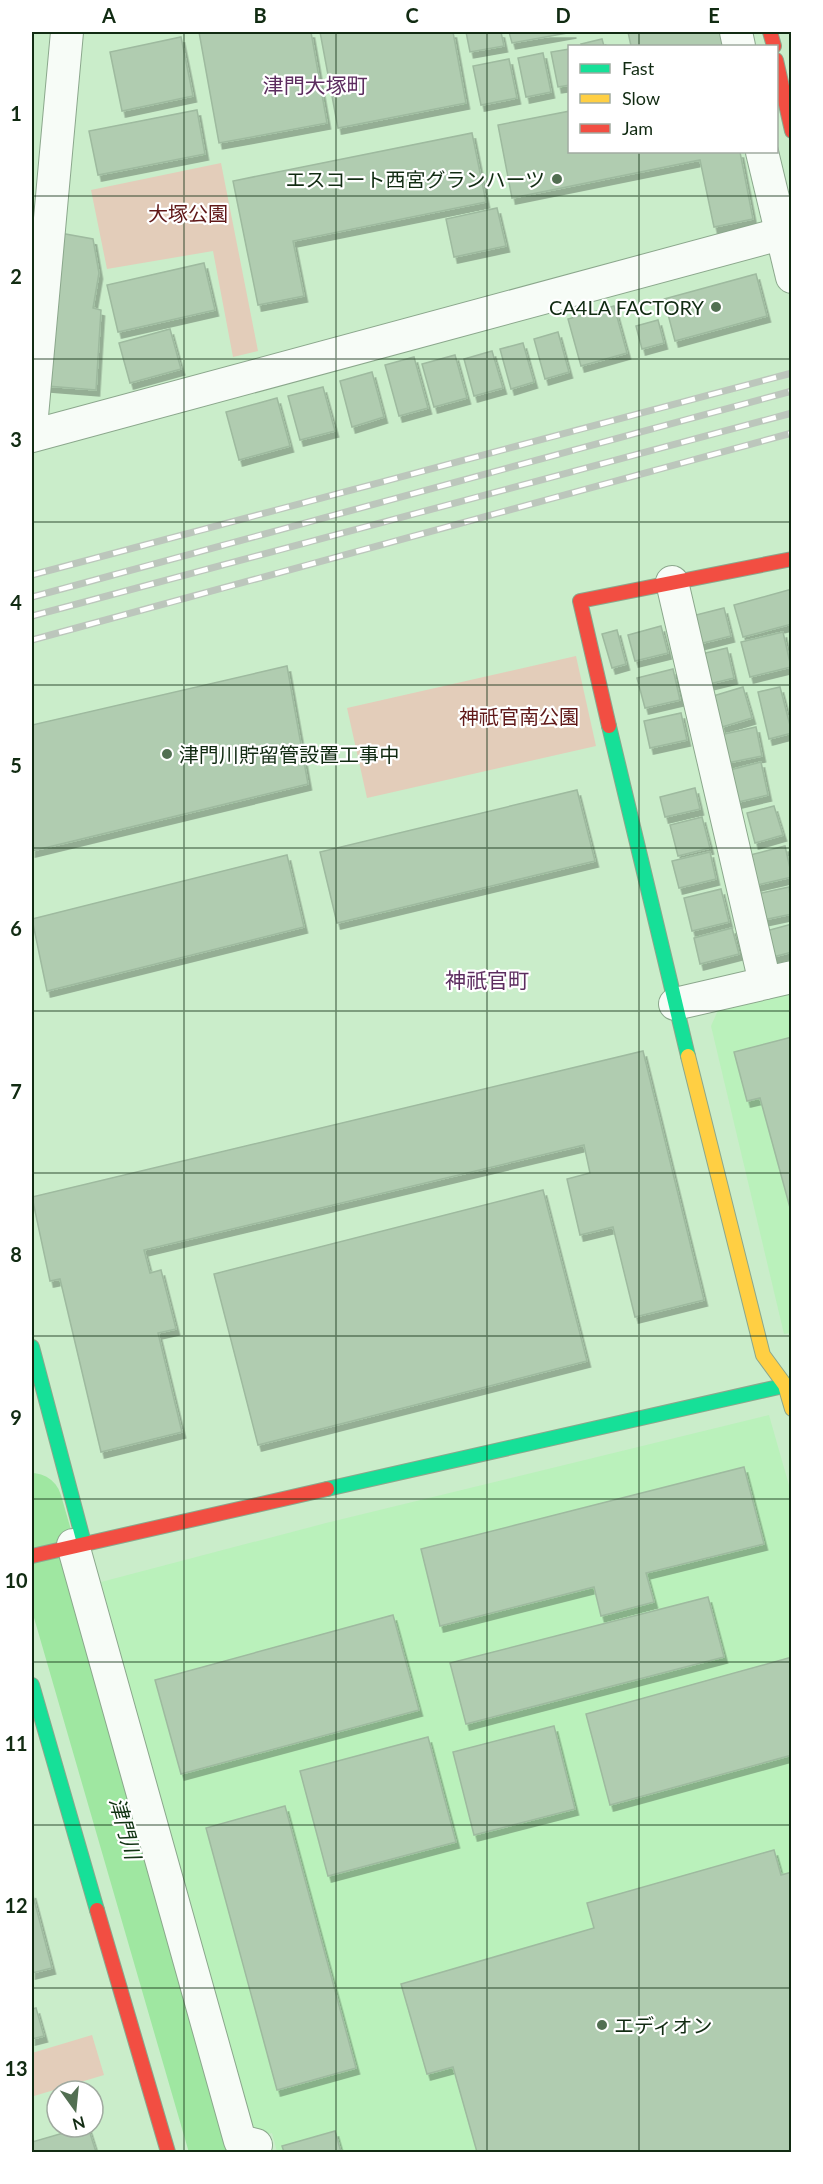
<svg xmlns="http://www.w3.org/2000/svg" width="823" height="2184" viewBox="0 0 823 2184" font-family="Lato,'Noto Sans JP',sans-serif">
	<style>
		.built { fill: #baf1bb }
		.green { fill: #e3cdba }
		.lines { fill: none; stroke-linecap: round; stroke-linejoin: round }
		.river { stroke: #9fe7a1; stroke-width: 60 }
		.building { fill: #b0ccb0; stroke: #9eba9f; stroke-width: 1.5; filter: url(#shadow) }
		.street-casing { stroke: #8ba78c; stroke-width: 34 }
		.fast-casing { stroke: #8ba78c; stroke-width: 16 }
		.slow-casing { stroke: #8ba78c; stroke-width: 16 }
		.jam-casing { stroke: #8ba78c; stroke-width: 16 }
		.street { stroke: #f7fcf7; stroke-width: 32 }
		.fast { stroke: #16e098; stroke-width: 14 }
		.slow { stroke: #ffcf43; stroke-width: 14 }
		.jam { stroke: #f24e42; stroke-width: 14 }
		.rail-casing { stroke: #bcc6bc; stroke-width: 7 }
		.rail { stroke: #fff; stroke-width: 4.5; stroke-dasharray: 14; stroke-linecap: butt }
		.grid { fill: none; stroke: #112b12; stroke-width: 1.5; stroke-opacity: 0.55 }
		.poi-dot { fill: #526f52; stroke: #fff; stroke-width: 2 }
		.labels { text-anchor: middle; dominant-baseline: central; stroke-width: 4.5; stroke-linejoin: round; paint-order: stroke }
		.poi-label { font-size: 20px; fill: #112b12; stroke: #fff; text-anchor: end }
		.park-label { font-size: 20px; fill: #601818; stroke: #fff }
		.neighbourhood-label { font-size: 21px; fill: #5c2d5f; stroke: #fff }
		.water-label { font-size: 21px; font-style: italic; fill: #113413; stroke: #fff }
		.neatline { fill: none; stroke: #112b12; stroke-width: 2 }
		.grid-label { font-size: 20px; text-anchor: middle; font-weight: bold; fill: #112b12 }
	</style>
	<defs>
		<filter id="shadow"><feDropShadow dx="3.5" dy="6" stdDeviation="0" flood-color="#0004"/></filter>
	</defs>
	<rect width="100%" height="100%" fill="#caedca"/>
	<g class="built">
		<path d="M791,991v342l-7,1 -73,-308 8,-18z"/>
		<path d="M769,1415l23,81 -1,656h-514l-5,-19 -18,5 -153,-556 225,-59z"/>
	</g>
	<g class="green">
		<path d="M221,163l37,188 -25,6 -20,-106 -106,18 -16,-79z"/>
		<path d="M576,656l20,90 -229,52 -20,-90z"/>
		<path d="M92,2035l12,40 -70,21 -2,-43z"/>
	</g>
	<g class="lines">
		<path class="river" d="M32,1503l188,649"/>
	</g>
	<g class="building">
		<path d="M199,32h112l16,91 -108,20z"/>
		<path d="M320,32h133l13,71 -128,25z"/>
		<path d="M466,32h35l3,14 -34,6z"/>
		<path d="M509,32h64l-61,11z"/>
		<path d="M628,32h94l2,14h-93z"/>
		<path d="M181,37l12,59 -71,15 -12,-59z"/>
		<path d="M602,39l2,7h-22l-1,-2z"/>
		<path d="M570,49v36l-12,2 -7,-35z"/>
		<path d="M543,53l8,39 -25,5 -8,-39z"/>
		<path d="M509,59l8,39 -36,7 -8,-39z"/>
		<path d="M197,110l8,44 -107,21 -9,-44z"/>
		<path d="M570,111v41h170l13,67 -39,8 -14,-67 -188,38 -14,-73z"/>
		<path d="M472,133l14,69 -193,39 11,55 -46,9 -25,-124z"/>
		<path d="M497,208l9,38 -52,11 -8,-38z"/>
		<path d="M60,233l33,6 6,34 -6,35 8,2 -5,80 -49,-4z"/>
		<path d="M204,263l11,47 -97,22 -11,-47z"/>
		<path d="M756,274l11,42 -92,25 -11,-42z"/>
		<path d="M614,306l13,47 -46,13 -13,-47z"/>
		<path d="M658,320l6,23 -22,6 -6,-23z"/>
		<path d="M170,329l11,40 -51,14 -11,-40z"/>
		<path d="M558,332l11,40 -24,7 -11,-40z"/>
		<path d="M523,343l11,39 -23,7 -11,-40z"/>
		<path d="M492,351l11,37 -29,8 -10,-37z"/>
		<path d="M455,355l12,43 -33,9 -12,-43z"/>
		<path d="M414,357l14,51 -29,8 -14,-51z"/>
		<path d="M372,372l12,45 -32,10 -12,-46z"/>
		<path d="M323,387l12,44 -35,9 -12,-44z"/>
		<path d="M277,398l13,48 -51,14 -13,-48z"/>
		<path d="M792,589v35l-49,13 -9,-32z"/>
		<path d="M724,608l7,28 -32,8 -7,-28z"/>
		<path d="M661,626l7,27 -33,8 -7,-26z"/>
		<path d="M617,630l9,34 -14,4 -10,-34z"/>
		<path d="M783,632l8,35 -41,10 -9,-35z"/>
		<path d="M727,648l7,30 -25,6 -8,-30z"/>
		<path d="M287,666l21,118 -276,67v-126z"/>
		<path d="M673,669l7,31 -35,8 -8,-30z"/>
		<path d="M743,687l9,31 -30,9 -9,-31z"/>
		<path d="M780,687l12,46 -23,6 -11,-47z"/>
		<path d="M681,713l6,27 -37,8 -6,-27z"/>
		<path d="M756,727l6,29 -35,7 -7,-28z"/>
		<path d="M761,762l7,33 -34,8 -8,-32z"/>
		<path d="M695,788l5,21 -35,8 -5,-20z"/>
		<path d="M577,790l18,71 -258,62 -17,-71z"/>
		<path d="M774,806l9,29 -28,8 -8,-30z"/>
		<path d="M702,817l8,31 -32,8 -8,-31z"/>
		<path d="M785,846l7,31 -35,8 -7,-30z"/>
		<path d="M710,852l6,27 -37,9 -7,-27z"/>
		<path d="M287,855l17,72 -257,64 -15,-72z"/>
		<path d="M789,887l3,27 -29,6 -6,-26z"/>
		<path d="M721,889l8,33 -37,9 -8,-33z"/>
		<path d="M792,924v28l-19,5 -7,-26z"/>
		<path d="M732,928l7,26 -39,10 -6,-26z"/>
		<path d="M792,1037v178l-32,-117 -13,3 -13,-49z"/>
		<path d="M643,1051l61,249 -69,17 -22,-90 -33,8 -13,-56 23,-6 -6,-28 -440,105 6,23 11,-3 15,59 -18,4 24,99 -81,20 -41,-173 -10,2 -18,-84z"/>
		<path d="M543,1190l44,171 -329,84 -44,-171z"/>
		<path d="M744,1467l20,77 -118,29 8,29 -53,14 -7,-29 -154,39 -19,-77z"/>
		<path d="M708,1597l16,60 -258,67 -16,-61z"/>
		<path d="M393,1615l26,95 -238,64 -26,-94z"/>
		<path d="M792,1657v98l-182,50 -24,-91z"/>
		<path d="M554,1726l21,83 -101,26 -21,-83z"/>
		<path d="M428,1737l28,105 -128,34 -28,-105z"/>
		<path d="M285,1806l71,262 -79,22 -71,-262z"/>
		<path d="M774,1850l7,25 11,-3v280h-315l-24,-85 -26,7 -26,-90 193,-56 -7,-25z"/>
		<path d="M32,1892l20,76 -20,5z"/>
		<path d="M36,2008l8,28 -12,3v-30z"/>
		<path d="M84,2127h4l8,25h-64v-10z"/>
		<path d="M335,2131l6,21h-57l-2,-6z"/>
	</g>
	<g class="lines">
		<defs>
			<g id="street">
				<path d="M736,32l3,14"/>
				<path d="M762,152l30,125"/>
				<path d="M32,416l35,-384"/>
				<path d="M32,436l748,-202"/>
				<path d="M672,582l93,401"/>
				<path d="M675,1004l117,-27"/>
				<path d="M73,1545l167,596 16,4"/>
			</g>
			<g id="fast">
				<path d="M609,726l79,330"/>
				<path d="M32,1347l52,196"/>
				<path d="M327,1489l465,-105"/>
				<path d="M32,1685l65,225"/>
			</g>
			<path id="slow" d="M688,1056l75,299 22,30 7,24"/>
			<g id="jam">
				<path d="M770,32l4,14"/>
				<path d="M776,60l16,71"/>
				<path d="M609,726l-29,-125 212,-42"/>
				<path d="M32,1556l295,-67"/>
				<path d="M97,1910l71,242"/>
			</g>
		</defs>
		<use href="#street" class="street-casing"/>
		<use href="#fast" class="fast-casing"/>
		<use href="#slow" class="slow-casing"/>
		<use href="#jam" class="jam-casing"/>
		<use href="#street" class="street"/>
		<use href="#fast" class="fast"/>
		<use href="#slow" class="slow"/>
		<use href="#jam" class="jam"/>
		<defs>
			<g id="rail">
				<path d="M32,575l760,-202"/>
				<path d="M32,597l760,-206"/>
				<path d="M32,616l760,-203"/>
				<path d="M32,640l760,-207"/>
			</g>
		</defs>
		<use href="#rail" class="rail-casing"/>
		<use href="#rail" class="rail"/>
	</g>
	<path class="grid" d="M184,32v2120M336,32v2120M487,32v2120M639,32v14M639,152v2000M32,196h760M32,359h760M32,522h760M32,685h760M32,848h760M32,1011h760M32,1173h760M32,1336h760M32,1499h760M32,1662h760M32,1825h760M32,1988h760"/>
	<g class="poi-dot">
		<circle cx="557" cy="179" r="6"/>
		<circle cx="716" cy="307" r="6"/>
		<circle cx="167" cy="754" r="6"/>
		<circle cx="602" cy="2025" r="6"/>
	</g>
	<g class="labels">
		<g class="poi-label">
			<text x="545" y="179">エスコート西宮グランハーツ</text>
			<text x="704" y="307">CA4LA FACTORY</text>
			<text x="179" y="754" text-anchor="start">津門川貯留管設置工事中</text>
			<text x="614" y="2025" text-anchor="start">エディオン</text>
		</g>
		<g class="park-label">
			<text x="188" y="213">大塚公園</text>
			<text x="519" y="716">神祇官南公園</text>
		</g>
		<g class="neighbourhood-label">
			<text x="315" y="84">津門大塚町</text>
			<text x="487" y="979">神祇官町</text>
		</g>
		<g class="water-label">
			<text transform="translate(126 1828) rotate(74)">津門川</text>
		</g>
	</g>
	<rect width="823" height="2184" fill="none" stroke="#ffffff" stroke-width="66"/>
	<rect x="568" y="45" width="210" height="108" fill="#ffffff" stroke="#a0aaa0" stroke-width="1.5"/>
	<rect x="580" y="64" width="30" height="9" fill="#16e098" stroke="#a0aaa0" stroke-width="1.5"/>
	<text x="622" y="75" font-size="18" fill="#112b12">Fast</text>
	<rect x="580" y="94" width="30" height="9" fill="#ffcf43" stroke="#a0aaa0" stroke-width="1.5"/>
	<text x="622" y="105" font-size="18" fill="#112b12">Slow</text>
	<rect x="580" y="124" width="30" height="9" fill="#f24e42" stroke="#a0aaa0" stroke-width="1.5"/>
	<text x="622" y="135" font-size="18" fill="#112b12">Jam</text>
	<g transform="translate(75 2109) rotate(165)"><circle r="28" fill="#ffffff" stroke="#a0aaa0" stroke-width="1.5"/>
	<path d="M0-4.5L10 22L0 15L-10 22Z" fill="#526f52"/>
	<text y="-9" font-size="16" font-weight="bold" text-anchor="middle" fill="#112b12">N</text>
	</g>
	<rect x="33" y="33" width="757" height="2118" class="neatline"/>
	<g class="grid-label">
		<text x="109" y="23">A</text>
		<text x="260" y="23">B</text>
		<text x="412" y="23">C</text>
		<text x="563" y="23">D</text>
		<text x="714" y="23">E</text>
		<text x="16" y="121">1</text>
		<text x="16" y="284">2</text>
		<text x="16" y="447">3</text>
		<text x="16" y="610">4</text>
		<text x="16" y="773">5</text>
		<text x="16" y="936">6</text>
		<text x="16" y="1099">7</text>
		<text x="16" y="1262">8</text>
		<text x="16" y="1425">9</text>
		<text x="16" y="1588">10</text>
		<text x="16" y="1751">11</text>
		<text x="16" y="1913">12</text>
		<text x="16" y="2076">13</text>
	</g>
</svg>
